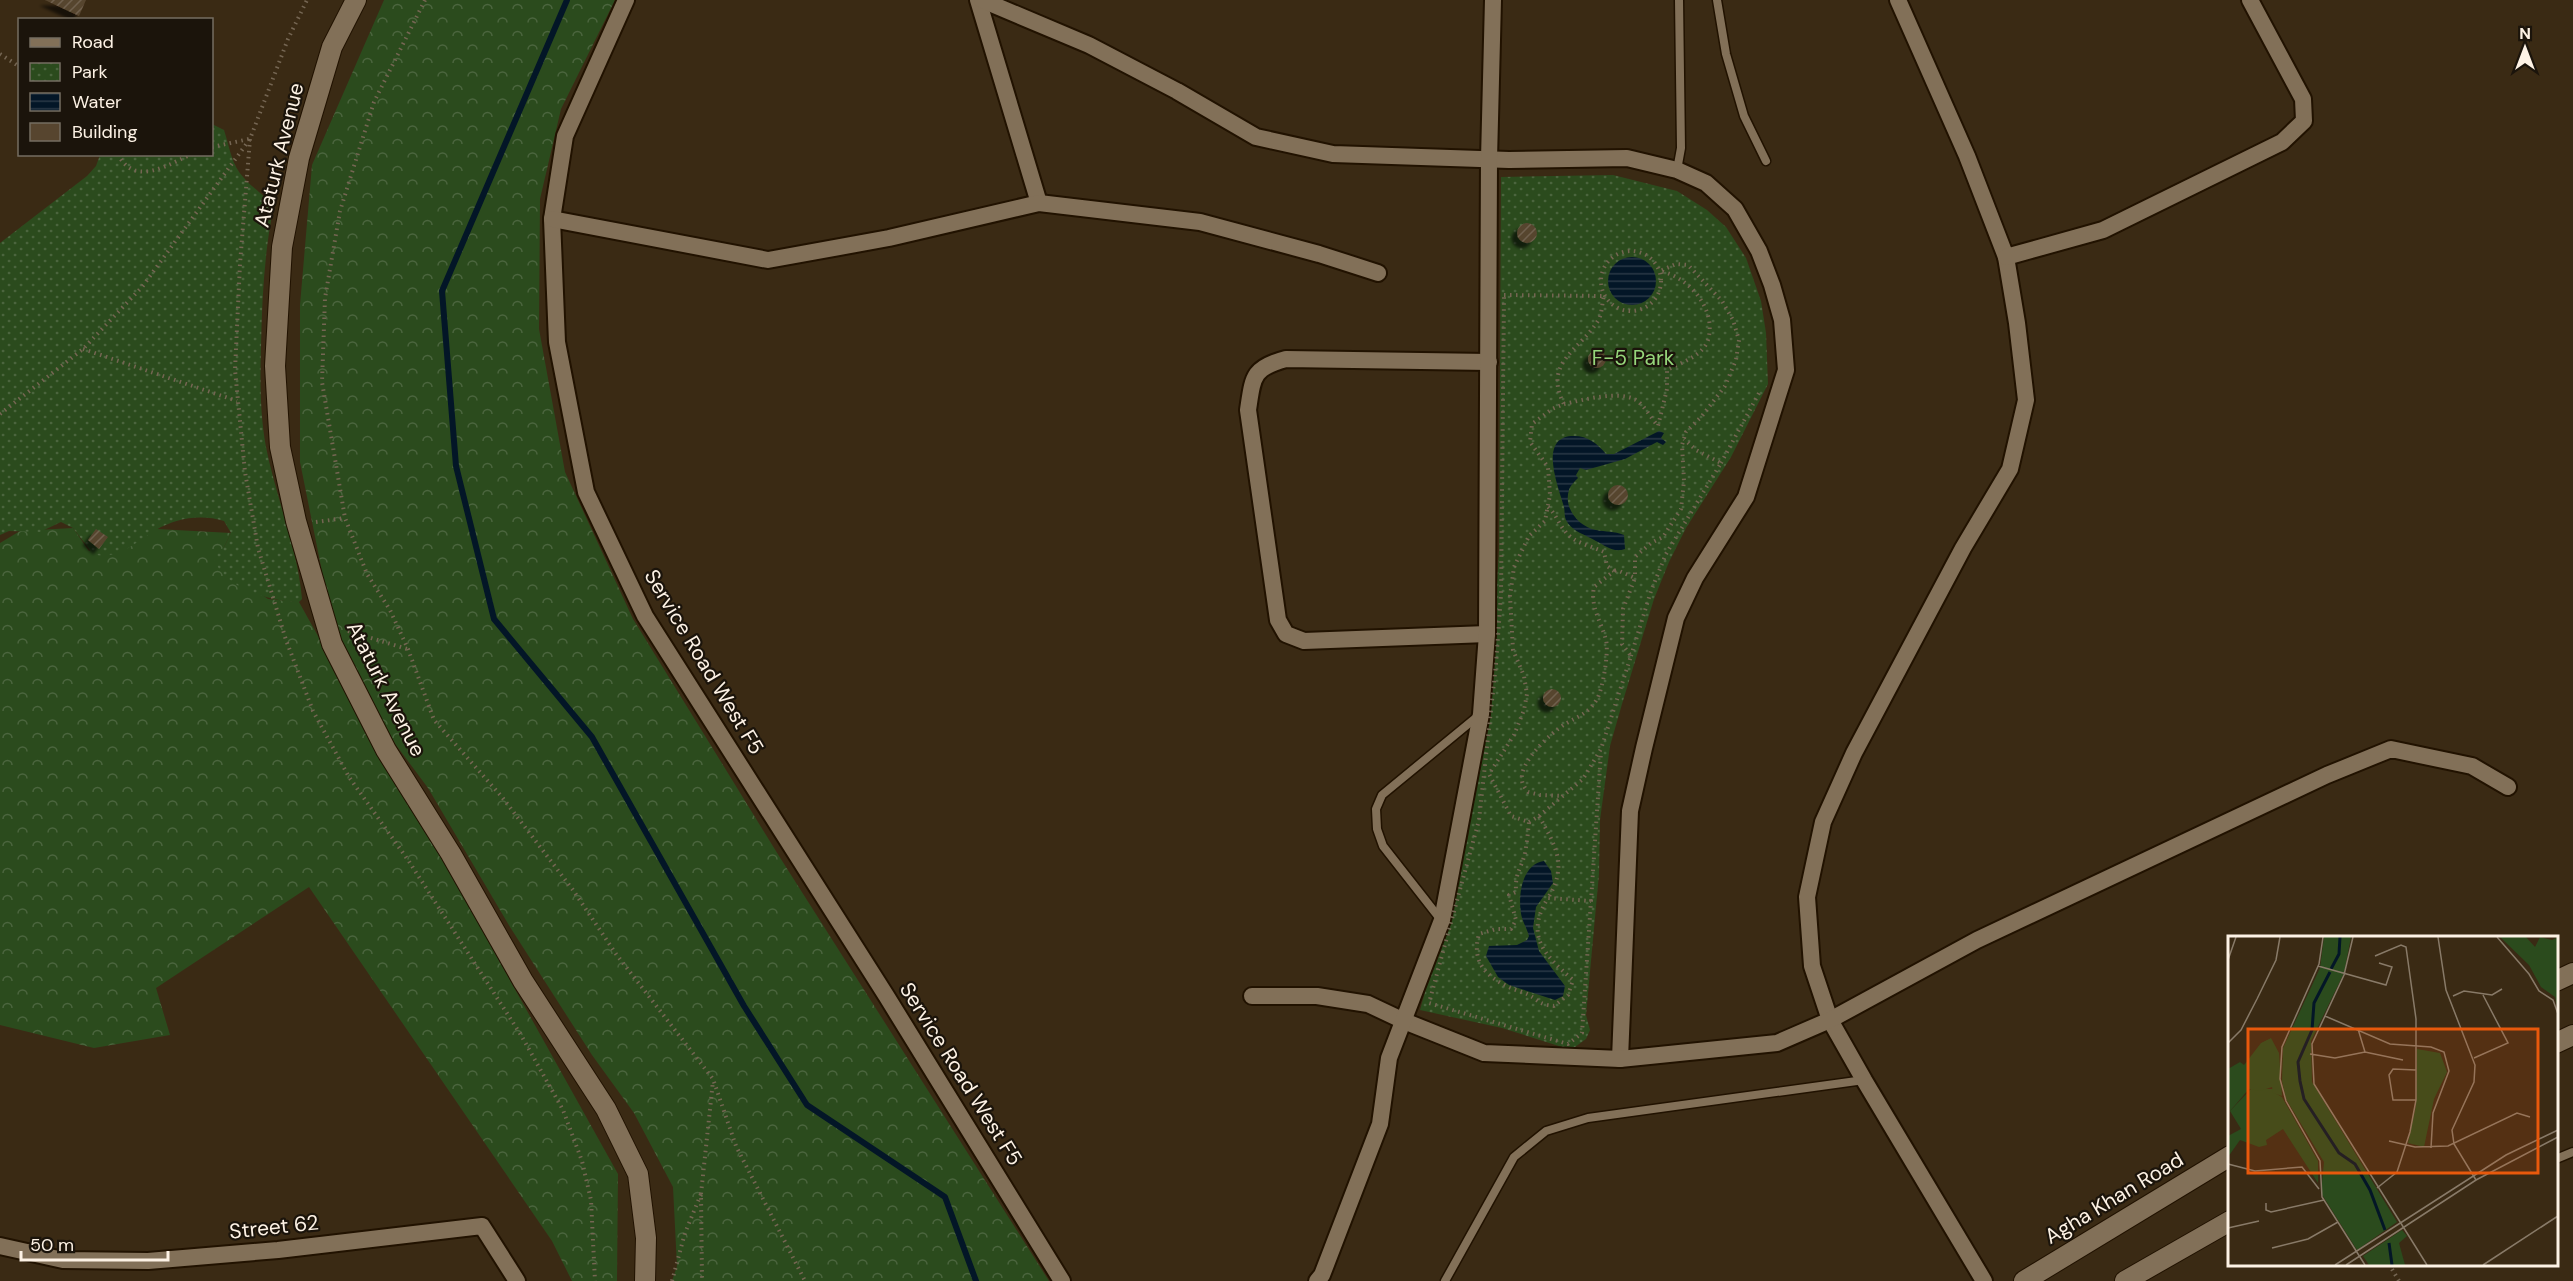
<svg xmlns="http://www.w3.org/2000/svg" width="2573" height="1281" viewBox="0 0 2573 1281" font-family="'DM Sans',sans-serif">
	<style>
		.forest { fill: url(#forest-crowns) }
		.park { fill: url(#park-dots) }
		.water { fill: url(#water-rules) }
		.lines { fill: none; stroke-linecap: round; stroke-linejoin: round }
		.stream { stroke: #031627; stroke-width: 6 }
		.building { fill: url(#building-hatch); filter: url(#shadow) }
		.service-casing { stroke: #211200; stroke-width: 11 }
		.minor-casing { stroke: #211200; stroke-width: 20 }
		.tertiary-casing { stroke: #211200; stroke-width: 22 }
		.path { stroke: #756653; stroke-width: 4; stroke-dasharray: 1.5 4.5; stroke-linecap: butt }
		.service { stroke: #827058; stroke-width: 8 }
		.minor { stroke: #827058; stroke-width: 16 }
		.tertiary { stroke: #827058; stroke-width: 20 }
		.labels { text-anchor: middle; dominant-baseline: central; stroke-width: 4.5; stroke-linejoin: round; paint-order: stroke }
		.street-label { font-size: 21px; fill: #fdf2e5; stroke: #1b140b }
		.park-label { font-size: 21px; fill: #96d67b; stroke: #1b140b }
		.inset-river { fill: none; stroke: #031627; stroke-width: 3 }
		.inset-road { fill: none; stroke: #887a68; stroke-width: 1.5 }
		.view { fill: #e8590c; fill-opacity: 0.15; stroke: #e8590c; stroke-width: 3 }
		.inset-edge { fill: none; stroke: #fdf2e5; stroke-width: 3 }
	</style>
	<defs>
		<pattern id="forest-crowns" width="20" height="18" patternUnits="userSpaceOnUse" patternTransform="scale(1.5)"><rect width="20" height="18" fill="#2b4b1d"/><path d="M2 6a3 3 0 1 1 6 0M12 15a3 3 0 1 1 6 0" fill="none" stroke="#4b653e"/></pattern>
		<pattern id="park-dots" width="8" height="8" patternUnits="userSpaceOnUse" patternTransform="scale(1.5)"><rect width="8" height="8" fill="#2b4b1d"/><path d="M2 2h.1M6 6h.1" fill="none" stroke="#4b653e" stroke-width="1.8" stroke-linecap="round"/></pattern>
		<pattern id="water-rules" width="6" height="5" patternUnits="userSpaceOnUse" patternTransform="scale(1.5)"><rect width="6" height="5" fill="#031627"/><path d="M0 2.5h6" fill="none" stroke="#293846"/></pattern>
		<pattern id="building-hatch" width="6" height="6" patternUnits="userSpaceOnUse" patternTransform="scale(1.5)"><rect width="6" height="6" fill="#57452f"/><path d="M-1 1l2-2M0 6l6-6M5 7l2-2" fill="none" stroke="#70604d"/></pattern>
		<filter id="shadow"><feDropShadow dx="-5.5" dy="5.5" stdDeviation="1.5" flood-color="#0009"/></filter>
	</defs>
	<rect width="100%" height="100%" fill="#3a2a14"/>
	<g class="forest">
		<path d="M384,0h231l-54,109 -21,90 -1,130 26,143 68,147 146,237 270,425h-377l5,-15 -4,-79 -39,-74 -42,-58 -82,-128 -82,-139 -35,-47 -60,-115 -33,-164v-157l12,-140z"/>
		<path d="M73,528l16,23 68,-22 74,4 -15,30 52,36 31,3 319,572 -1,107h-45l-20,-40 -243,-354 -153,101 14,47 -76,13 -94,-23v-482l20,-12z"/>
	</g>
	<g class="park">
		<path d="M212,124l12,6c6,18 7,34 20,48 10,12 23,17 29,32 -9,45 -11,91 -12,137 -1,33 -1,67 5,100 10,51 32,102 36,152l-3,3c-27,0 -79,-15 -85,-45l10,-10 7,-14 -7,-12c-23,-7 -48,-3 -68,9 -21,12 -37,31 -63,24l-20,-26 -12,-6 -21,10 -31,-1 -9,4v-292l87,-67 9,-10 4,-11 112,-1z"/>
		<path d="M1613,175l64,16 30,19 19,17 20,31 15,43 5,32 2,51 -37,73 -45,71 -17,34 -15,37 -32,105 -12,42 -10,74 -1,54 -13,141 4,15 -4,9 -11,8h-13l-60,-19 -82,-18 48,-173 23,-159 8,-127 2,-374z"/>
	</g>
	<g class="water">
		<circle cx="1632" cy="281" r="24"/>
		<path d="M1659,431l5,2 -3,5 5,4 -3,3 -6,-3 -32,17 -39,11 -6,-2 -4,7 2,3c-3,3 -8,8 -9,12 -6,18 10,37 27,40 10,2 18,1 28,5l1,14c-12,4 -19,-3 -29,-8 -10,-6 -25,-10 -30,-21 -2,-4 -1,-9 -2,-13 -5,-19 -26,-68 7,-71 16,-1 26,7 35,18h8z"/>
		<path d="M1544,861l7,10 2,12 -17,24 -3,21 6,23 26,35 -2,10 -8,4 -46,-15 -11,-8 -12,-21 3,-10 28,-1 10,-5 2,-4c-2,-7 -5,-12 -7,-18 -5,-19 -1,-54 22,-57z"/>
	</g>
	<g class="lines">
		<path class="stream" d="M567,0l-125,291 14,175 38,153 98,118 152,269 63,99 138,92 31,84"/>
	</g>
	<g class="building">
		<path d="M45,0h41l-7,16z"/>
		<circle cx="1527" cy="233" r="10"/>
		<circle cx="1597" cy="359" r="9"/>
		<circle cx="1618" cy="495" r="10"/>
		<path d="M96,529l12,8 -9,12 -11,-9z"/>
		<circle cx="1552" cy="698" r="9"/>
	</g>
	<g class="lines">
		<defs>
			<g id="service">
				<path d="M1717,0l9,54 18,62 22,45"/>
				<path d="M1677,170l4,-22 -2,-148"/>
				<path d="M1441,920l-58,-74 -6,-17 -1,-20 6,-14 96,-79"/>
				<path d="M2556,1159l17,-7"/>
				<path d="M1445,1281l69,-124 32,-26 42,-13 276,-38"/>
			</g>
			<g id="minor">
				<path d="M626,0l-61,136 -13,83 5,123 29,150 59,124 242,381 175,284"/>
				<path d="M978,0l61,203"/>
				<path d="M982,0l107,45 88,46 79,46 77,17 176,6 118,-2 50,12 29,13 29,26 24,42 13,34 10,35 4,50 -40,127 -51,81 -19,40 -32,130 -14,63 -10,248"/>
				<path d="M1898,0l69,156 39,101 11,66 9,77 -16,69 -47,79 -109,205 -31,69 -16,75 5,69 18,54 34,60 120,201"/>
				<path d="M552,219l216,41 121,-22 150,-35 161,19 119,32 59,19"/>
				<path d="M2006,257l97,-27 179,-88 22,-21 -1,-22 -53,-99"/>
				<path d="M1487,634l-183,7 -18,-7 -8,-14 -30,-210c5,-33 4,-42 38,-51l203,3"/>
				<path d="M1252,996h65l51,8 36,17 80,32 136,6 157,-16 53,-23 147,-80 350,-165 64,-26 81,17 36,21"/>
				<path d="M0,1246l63,14 85,1 130,-11 204,-24 35,55"/>
				<path d="M1317,1281l5,-6 58,-151 9,-66 53,-138 39,-206 6,-80 2,-475 4,-159"/>
			</g>
			<g id="tertiary">
				<path d="M356,0l-24,47 -33,111 -17,89 -7,119 5,81 16,74 36,123 54,106 65,104 72,127 83,128 32,65 8,64 -1,43"/>
				<path d="M2556,981l17,-8"/>
				<path d="M2556,1043l17,-8"/>
				<path d="M2024,1281l206,-125"/>
				<path d="M2125,1281l105,-60"/>
			</g>
		</defs>
		<use href="#service" class="service-casing"/>
		<use href="#minor" class="minor-casing"/>
		<use href="#tertiary" class="tertiary-casing"/>
		<g class="path">
			<path d="M425,0l-51,102 -34,109 -15,87 -3,84 23,136 22,56 23,36 18,39 26,71 68,77 71,93 43,64 97,125 23,67 69,135"/>
			<path d="M0,54l20,13"/>
			<path d="M250,139l-10,125 -5,106 10,102 13,76 28,92 27,71 36,66 59,83 113,175 42,75 19,51 9,39 4,81"/>
			<path d="M212,147l37,-8"/>
			<path d="M118,154c16,34 51,10 74,0"/>
			<circle cx="1631" cy="281" r="30"/>
			<path d="M1504,295l100,1c-2,7 -2,17 -5,23 -18,31 -57,43 -35,85l-12,5 -20,15 -2,18 18,25 2,28 -5,26 -16,15 -15,31 -4,29 3,54 11,26 3,18 -3,16 -10,25 -25,39 22,42 18,6c-1,10 -2,21 -4,31 -4,17 -10,18 -9,39l-7,3 7,25 -5,9h-15l-17,5c-8,28 7,43 32,54 6,3 13,4 18,7 12,7 9,9 25,11l14,-11 5,-15c-30,-26 -48,-45 -25,-82l43,3 -9,132 -14,11 -139,-41 50,-183 17,-156 5,-69z"/>
			<path d="M83,349l154,52"/>
			<path d="M1564,404c19,-4 54,-14 72,-4 8,5 15,18 22,26l9,-37v-19c13,-7 36,-14 41,-30 9,-31 -19,-63 -48,-69l16,-7 12,1 34,36 11,19 6,20 -3,20 -11,26 -23,30 -16,16 -4,13 2,36 -3,28 -18,28 -12,6 -16,14v21"/>
			<path d="M0,414l83,-65 59,-62 108,-148 38,-100 19,-39"/>
			<path d="M1721,463l38,-70"/>
			<path d="M1548,507c8,7 10,16 17,24 8,12 27,15 39,21l3,14 7,5 -20,16c-4,20 7,34 12,53 3,11 -3,49 -9,59 -8,14 -18,17 -32,25 -14,9 -46,38 -43,56 0,4 3,8 6,12l12,3 23,1"/>
			<path d="M316,522l29,-4"/>
			<path d="M348,631l59,18"/>
			<path d="M1631,656l20,-65 15,-37 55,-91 -25,-13 -12,-11"/>
			<path d="M1539,816l44,-37 18,-30 30,-93 -9,-12 1,-35 12,-31 -18,-8 -3,1"/>
			<path d="M1529,822l10,-6c17,31 29,49 9,82"/>
			<path d="M1591,901l10,-149"/>
			<path d="M701,1194l12,-113"/>
			<path d="M2389,1264l10,17"/>
			<path d="M672,1281l13,-48 16,-39 1,87"/>
		</g>
		<use href="#service" class="service"/>
		<use href="#minor" class="minor"/>
		<use href="#tertiary" class="tertiary"/>
	</g>
	<g class="labels">
		<g class="street-label">
			<text transform="translate(279 155) rotate(-76)">Ataturk Avenue</text>
			<text transform="translate(704 662) rotate(59)">Service Road West F5</text>
			<text transform="translate(386 689) rotate(63)">Ataturk Avenue</text>
			<text transform="translate(961 1074) rotate(58)">Service Road West F5</text>
			<text transform="translate(2114 1198) rotate(-31)">Agha Khan Road</text>
			<text transform="translate(274 1227) rotate(-6)">Street 62</text>
		</g>
		<g class="park-label">
			<text x="1633" y="358">F-5 Park</text>
		</g>
	</g>
	<g transform="translate(2228 936)">
		<rect width="330" height="330" fill="#3a2a14"/>
		<path d="M96,1h27l-7,36 -33,68 1,41 85,140 -40,28 -36,-57 3,-31 -38,-63 -4,-18 1,-33 37,-80zM272,1h26l9,10 5,-10 12,3 6,-3v72l-3,-12 -14,-10 -12,-22zM23,153h23l-1,3 9,5 36,64v22l-35,-54 -17,11 1,5 -8,2 -19,-7 -12,17v-21l13,-7 -11,-18zM174,294l5,6 -8,7 6,22h-36l-6,-9z" fill="#2b4b1d"/>
		<path d="M43,102l8,15 3,43 -9,-3 -1,-6 -12,4 -11,-2 -19,22 -2,-42 12,-7 4,3 17,-22zM189,113l23,4 7,19 -13,27 -10,48 -16,-4 8,-38z" fill="#2b4b1d"/>
		<path class="inset-river" d="M103,33l8,-15 1,-17M102,36l-16,31 -2,27 -14,32 2,19 4,18 35,54 16,11 15,26 15,40M161,307l3,22"/>
		<path class="inset-road" d="M95,1l-4,27 -37,83 -2,32 6,22 34,60 2,36 43,68M125,1l-9,38 -32,69 2,40 113,181M210,1l8,53 29,75 -1,17 -22,48 2,14 22,36M269,1l32,37 10,17 14,9 5,14M147,20l26,-11 5,2 10,72v81l-6,32 -13,40 -20,16M0,24l8,-23M90,30l68,19 6,-18 -13,-4M225,60l11,-5 28,4 10,-6M97,80l65,28 41,3 13,5 5,19 -16,42 -2,35M130,93l7,23M0,107l13,-13 16,-31 19,-39 4,-23M82,118l25,4 30,-6 38,8M246,122l34,-15 -25,-48M188,164h-23l-4,-25 4,-6 23,1M161,205l26,6 33,-1 69,-33 13,4M0,228l27,7 47,-4 17,22M38,267v7l5,2 53,-12M0,292l31,-7M44,312l36,-9 30,-17M107,329l171,-110 52,-25M118,329l130,-85 82,-43M255,329l75,-49"/>
		<path class="view" d="M20,93h290v144h-290z"/>
		<rect width="330" height="330" class="inset-edge"/>
	</g>
	<rect x="18" y="18" width="195" height="138" fill="#1b140b" stroke="#756d62" stroke-width="1.5"/>
	<rect x="30" y="38" width="30" height="9" fill="#827058" stroke="#756d62" stroke-width="1.5"/>
	<text x="72" y="48" font-size="18" fill="#fdf2e5">Road</text>
	<rect x="30" y="63" width="30" height="18" fill="url(#park-dots)" stroke="#756d62" stroke-width="1.5"/>
	<text x="72" y="78" font-size="18" fill="#fdf2e5">Park</text>
	<rect x="30" y="93" width="30" height="18" fill="url(#water-rules)" stroke="#756d62" stroke-width="1.5"/>
	<text x="72" y="108" font-size="18" fill="#fdf2e5">Water</text>
	<rect x="30" y="123" width="30" height="18" fill="#57452f" stroke="#756d62" stroke-width="1.5"/>
	<text x="72" y="138" font-size="18" fill="#fdf2e5">Building</text>
	<g transform="translate(2525 48)" stroke="#1b140b" stroke-width="4.5" paint-order="stroke">
	<path d="M0-4.5L10 22L0 15L-10 22Z" fill="#fdf2e5"/>
	<text y="-9" font-size="16" font-weight="bold" text-anchor="middle" fill="#fdf2e5">N</text>
	</g>
	<path d="M21 1251v9h147v-9" fill="none" stroke="#fdf2e5" stroke-width="3"/>
	<text x="30" y="1251" font-size="18" fill="#fdf2e5" stroke="#1b140b" stroke-width="4.5" paint-order="stroke">50 m</text>
</svg>
